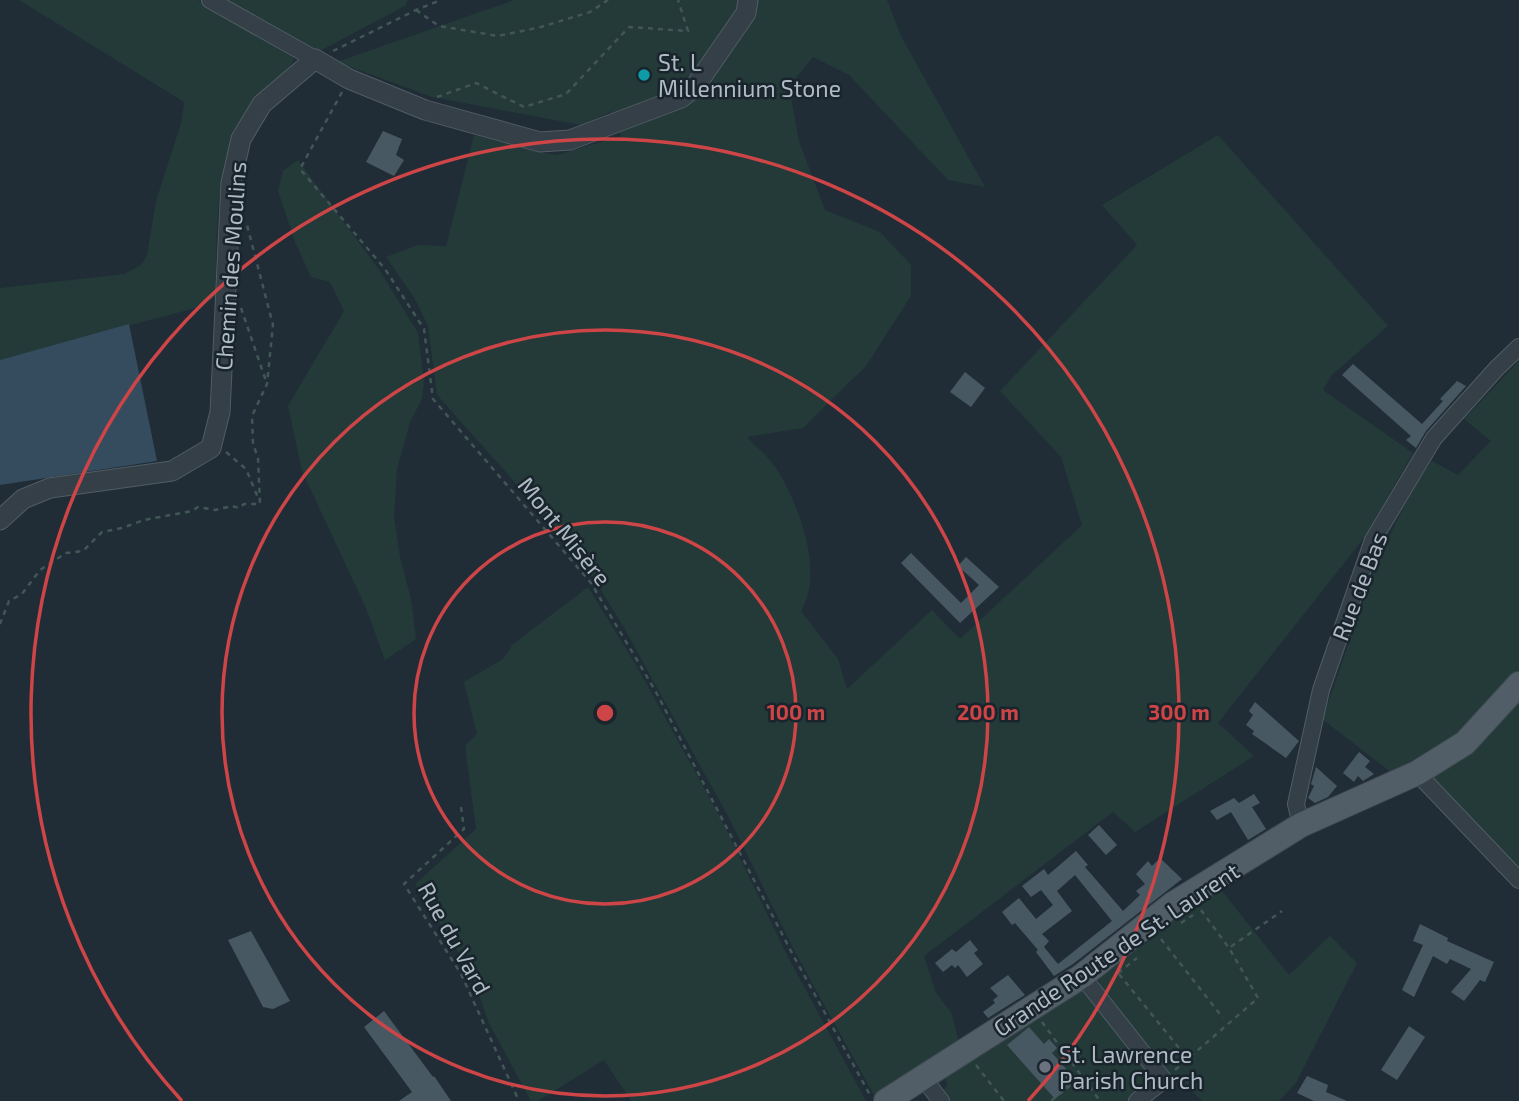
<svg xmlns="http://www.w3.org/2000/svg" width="1519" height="1101" viewBox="0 0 1519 1101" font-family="'Exo 2',sans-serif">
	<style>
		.green { fill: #233a38 }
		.water { fill: #344c5e }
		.building { fill: #485863; fill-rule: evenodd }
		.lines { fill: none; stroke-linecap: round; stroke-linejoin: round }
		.minor-casing { stroke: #515d65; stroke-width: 18 }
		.tertiary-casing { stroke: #515d65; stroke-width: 21 }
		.primary-casing { stroke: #3d4851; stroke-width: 26 }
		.path { stroke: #425656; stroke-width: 2.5; stroke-dasharray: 5 5; stroke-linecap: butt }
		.minor { stroke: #343f47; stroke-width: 16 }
		.tertiary { stroke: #343f47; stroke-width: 19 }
		.primary { stroke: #525e67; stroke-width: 24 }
		.ring { fill: none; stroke: #ce4547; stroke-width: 3.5 }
		.culture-dot { fill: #0f9aa8; stroke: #19242c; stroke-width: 2.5 }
		.worship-dot { fill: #6b7280; stroke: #19242c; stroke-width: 2.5 }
		.labels { text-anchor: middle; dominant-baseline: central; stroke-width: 5; stroke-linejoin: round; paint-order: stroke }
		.poi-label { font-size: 23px; fill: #aebac4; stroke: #19242c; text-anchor: start }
		.street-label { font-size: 23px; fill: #aebac4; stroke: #19242c }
		.centre { fill: #ce4547; stroke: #19242c; stroke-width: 3.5 }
		.ring-label { font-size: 21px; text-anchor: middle; font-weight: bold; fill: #ce4547; stroke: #19242c; stroke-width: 5; stroke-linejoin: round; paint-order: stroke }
	</style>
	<rect width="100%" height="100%" fill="#202d37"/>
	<g class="green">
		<path d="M19,0h179l93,52 3,8c-18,27 -45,47 -59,77 -22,45 -17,111 -20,160l-12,9 -203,54v-72l124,-14 17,-9 6,-10 9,-54 26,-81 2,-18z"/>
		<path d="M219,0h189l-3,6 -87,46z"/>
		<path d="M514,0h373l14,36 84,151 -37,-7 -99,-105 -36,-18 -24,29 10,55 26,69 55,22 31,33v31l-45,70 -63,62 -56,9c10,11 25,22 32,36 21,34 45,101 22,138l37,48 9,30 85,-79 28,29 122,-114 -21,-68 -61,-66 137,-146 -35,-40 116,-70 170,191 -56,49 -9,15 90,63 -49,85 -146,185 36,33 -119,76 -22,-20 -189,144 12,37 15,19 9,33 -18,13 -67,39 -81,-147 -66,-134 -105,-190 -31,-50 -80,-97 -75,-84 -9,-69 -13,-27 -29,-42 32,-12 28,1 28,-111 59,16 24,4 64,-19 -10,-24 -30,13 -149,-28 -95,-35z"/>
		<path d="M298,160l82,111 38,62 6,50 -2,16 -12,23 -13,47 -3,48 6,40 11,42 5,40 -31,21 -19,-52 -64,-137 -14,-65 56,-95 -14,-29 -19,-5 -16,-35 -17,-51 5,-20z"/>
		<path d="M1519,361v310l-66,66 -24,16 -37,20 -70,-54c33,-86 55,-181 110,-258l26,14 33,-34 -27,-22z"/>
		<path d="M588,587l48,78 83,150 69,142 78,144h-235l-27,-41 -66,41h-7l-42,-78 -18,-50 -56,-89 61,-55 -11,-83 12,-12 -13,-52 39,-23 10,-15z"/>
		<path d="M1519,699v173l-88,-94z"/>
		<path d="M1218,886l71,89 41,-39 27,27 -61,120 -17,18h-76l-32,-26 -71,-85 -1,-12 38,-35 7,2 23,-19 13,-15z"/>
		<path d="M1080,984l70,83 2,12 -7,11 -15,11h-184l-5,-7 6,-9 -2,-12z"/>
	</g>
	<path class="water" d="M129,324l28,137 -157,24v-125z"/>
	<g class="building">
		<path d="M383,131l19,8 -6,16 8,5 -10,16 -28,-14z"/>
		<path d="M1353,364l69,60 21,-23 -3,-2 17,-18 9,5 -40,45 -10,17 -10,-8 5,-4 -69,-61z"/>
		<path d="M965,372l20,16 -14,19 -21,-15z"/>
		<path d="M911,553l50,50 18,-18 -21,-19 8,-9 33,30 -39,36 -59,-60z"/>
		<path d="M1255,702l44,39 -13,17 -34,-24 2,-3 -8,-6 7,-10 -4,-4z"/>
		<path d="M1359,752l11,9 -5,6 9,7 -11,7 -5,-5 -4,6 -11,-9z"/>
		<path d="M1316,767l21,19 -9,11 -13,6 -7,-5 6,-12 -3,-2z"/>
		<path d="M1254,794l6,9 -8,4 14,22 -18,11 -17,-28 -14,8 -7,-9 24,-13 5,5z"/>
		<path d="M1099,825l18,20 -11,10 -18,-20z"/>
		<path d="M1076,851l12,14 -3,2 38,44 17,-16 -4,-4 9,-7 -9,-10 12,-13 4,5 8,-8 22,21 -109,85 -19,12 -18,-24 2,-2 -23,-27 -3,2 -10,-13 17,-14 17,21 17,-14 -12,-15 -10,7 -9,-11 22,-17 4,6zM1075,875l37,46 -54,43 -14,-17 5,-6 -7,-7 30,-23 -15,-20z"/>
		<path d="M1420,924l28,14 -1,3 47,21 -9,20 -5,-2 -16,21 -13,-9 20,-23 -21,-10 -3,5 -14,-8 -19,41 -12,-7 21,-45 -10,-4z"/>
		<path d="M251,931l39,70 -17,8 -10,-2 -35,-67z"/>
		<path d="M970,940l8,10 -4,3 9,11 -16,13 -9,-12 -3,3 -3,-3 -9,7 -8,-9 17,-14 4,3z"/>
		<path d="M1008,975l17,20 -37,23 -5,-6 12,-9 -2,-3 5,-4 -8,-8z"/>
		<path d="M384,1011l49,66 1,-1 17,25h-52l13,-9 -48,-65z"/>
		<path d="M1409,1026l16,11 -28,43 -16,-10z"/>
		<path d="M1029,1027l15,17 5,-5 8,9 -5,5 24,27 -21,19 -48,-54z"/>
		<path d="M1307,1076l21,9 -2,7 21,9h-33l-17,-8z"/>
	</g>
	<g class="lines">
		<defs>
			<g id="minor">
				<path d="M210,0l105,59"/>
				<path d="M1417,773l102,107"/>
				<path d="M1301,825l-5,-21 25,-114 52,-150 61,-102 63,-70 22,-21"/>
				<path d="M1082,976l82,104 -27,21"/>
				<path d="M923,1078l18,23"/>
			</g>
			<path id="tertiary" d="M0,520l23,-21 27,-11 122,-17 39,-23 9,-36 11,-229 10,-44 21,-35 53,-45 34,20 76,31 115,32 30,-2 111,-42 13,-10 52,-75 2,-13"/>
			<path id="primary" d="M886,1101l196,-125 91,-72 128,-79 116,-52 48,-30 54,-59"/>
		</defs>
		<use href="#minor" class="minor-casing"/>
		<use href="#tertiary" class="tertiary-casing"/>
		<use href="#primary" class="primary-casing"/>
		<g class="path">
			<path d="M416,10l23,16 59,10 43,-9 49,-15 18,-12"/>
			<path d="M333,51l83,-41 25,-10"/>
			<path d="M342,92l-42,77 85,100 39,60 9,70 158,184 65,109 137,263 77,140"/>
			<path d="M437,97l39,-14 48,24 42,-13 63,-67 59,4 -10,-31"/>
			<path d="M241,308l25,73"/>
			<path d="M226,452l20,17 13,31"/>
			<path d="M0,624l9,-23 13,-7 18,-24 26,-17 17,-2 19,-19 20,-4 22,-8 48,-9 6,-4 17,3 17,-4 7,2 5,-4h16l-2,-46 -5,-14 -1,-28 15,-32 6,-59 -27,-104"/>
			<path d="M461,807l3,22 -60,55 57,90 58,127"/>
			<path d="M1201,910l28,38"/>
			<path d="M1181,923l12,-8"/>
			<path d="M1161,939l62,79"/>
			<path d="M1118,973l19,-15"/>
			<path d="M1119,974l64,79"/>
			<path d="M1042,1022l58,79"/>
			<path d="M976,1065l28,36"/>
			<path d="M1175,1070l83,-72 -29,-50 53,-37"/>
			<path d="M1051,1101l30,-24"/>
		</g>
		<use href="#minor" class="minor"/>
		<use href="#tertiary" class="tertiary"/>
		<use href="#primary" class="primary"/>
	</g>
	<g class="ring">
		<circle cx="605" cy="713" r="191"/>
		<circle cx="605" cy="713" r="383"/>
		<path d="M182 1101A574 574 0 1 1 1028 1101"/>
	</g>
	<circle class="culture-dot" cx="644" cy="75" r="7"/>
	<circle class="worship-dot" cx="1045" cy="1067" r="7"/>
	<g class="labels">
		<g class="poi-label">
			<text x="658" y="62">St. L<tspan x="658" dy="26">Millennium Stone</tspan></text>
			<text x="1059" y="1054">St. Lawrence<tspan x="1059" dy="26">Parish Church</tspan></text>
		</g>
		<g class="street-label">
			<text transform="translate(230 266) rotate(-86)">Chemin des Moulins</text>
			<text transform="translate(565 531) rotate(51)">Mont Misère</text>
			<text transform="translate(1359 586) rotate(-69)">Rue de Bas</text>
			<text transform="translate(455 938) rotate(61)">Rue du Vard</text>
			<text transform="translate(1116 949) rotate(-34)">Grande Route de St. Laurent</text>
		</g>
	</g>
	<circle cx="605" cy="713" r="10" class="centre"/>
	<g class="ring-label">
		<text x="796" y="720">100 m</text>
		<text x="988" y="720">200 m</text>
		<text x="1179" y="720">300 m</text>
	</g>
</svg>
